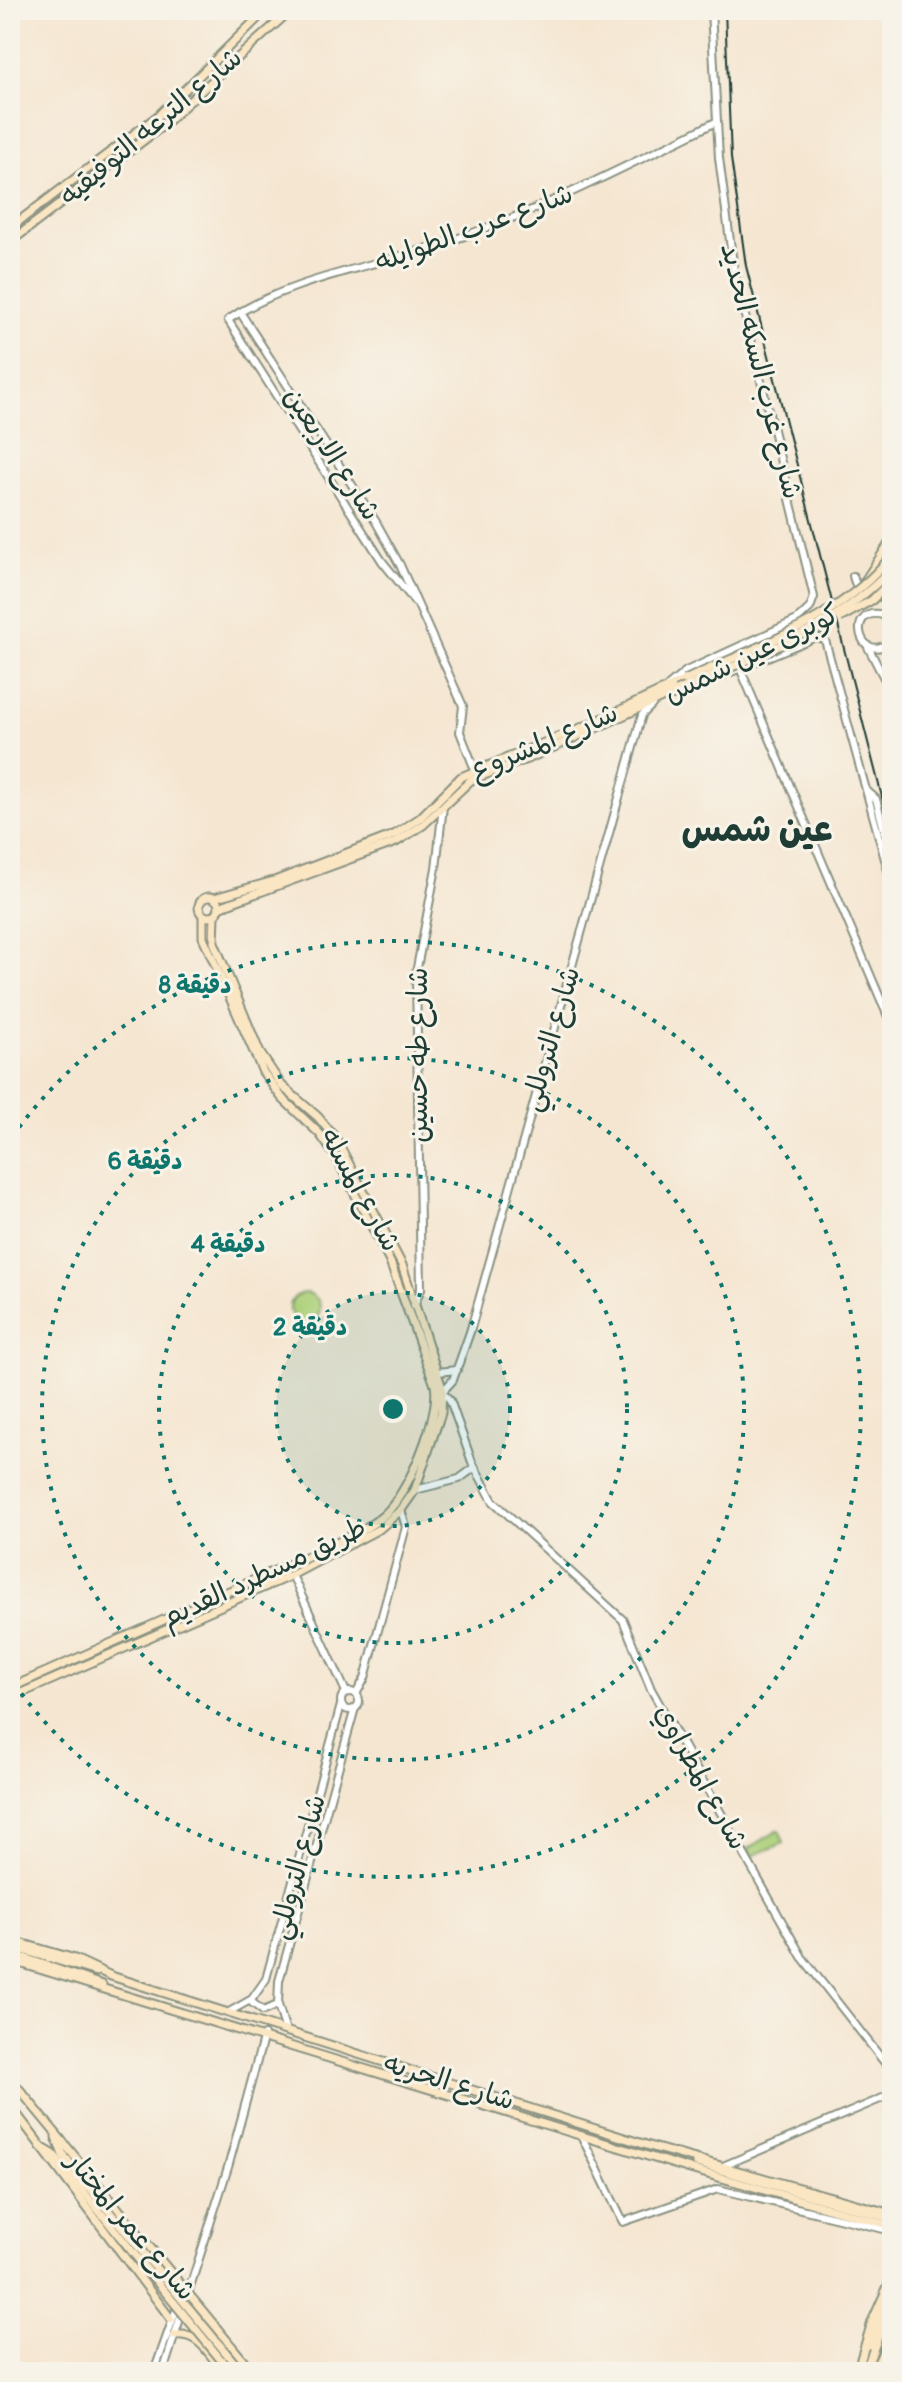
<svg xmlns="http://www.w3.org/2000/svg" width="902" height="2382" viewBox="0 0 902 2382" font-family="Pangolin,'Playpen Sans Arabic',sans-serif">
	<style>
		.green { fill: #acd079; stroke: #668656; stroke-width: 2 }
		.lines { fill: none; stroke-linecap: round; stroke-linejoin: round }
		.tertiary-casing { stroke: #8a9282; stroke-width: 10 }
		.secondary-casing { stroke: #8a9282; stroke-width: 11 }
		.tertiary { stroke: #fff; stroke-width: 6 }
		.secondary { stroke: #fbe6c3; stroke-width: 7 }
		.rail { stroke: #1f3d34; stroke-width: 2 }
		.secondary-bridge-casing { stroke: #8a9282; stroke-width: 11; stroke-linecap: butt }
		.secondary-bridge { stroke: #fbe6c3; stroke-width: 7 }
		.ring { fill: none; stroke: #0f766e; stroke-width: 4; stroke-dasharray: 4 8 }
		.labels { text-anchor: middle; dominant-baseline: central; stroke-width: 6; stroke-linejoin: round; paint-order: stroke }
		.street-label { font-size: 28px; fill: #1f3d34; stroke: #f7f3e8 }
		.district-label { font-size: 36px; font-weight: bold; fill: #1f3d34; stroke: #f7f3e8 }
		.centre { fill: #0f766e; stroke: #f7f3e8; stroke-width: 4 }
		.ring-label { font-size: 24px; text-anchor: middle; font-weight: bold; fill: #0f766e; stroke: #f7f3e8; stroke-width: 6; stroke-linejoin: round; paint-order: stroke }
	</style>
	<rect width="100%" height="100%" fill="#f7f3e8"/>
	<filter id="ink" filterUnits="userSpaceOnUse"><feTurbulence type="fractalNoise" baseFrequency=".0125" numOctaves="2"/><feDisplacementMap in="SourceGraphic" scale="16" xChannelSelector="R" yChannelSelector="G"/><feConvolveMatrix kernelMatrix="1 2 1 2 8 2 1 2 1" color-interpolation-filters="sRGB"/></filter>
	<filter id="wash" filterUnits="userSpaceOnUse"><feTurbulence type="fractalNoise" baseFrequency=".006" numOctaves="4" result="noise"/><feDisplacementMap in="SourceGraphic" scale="32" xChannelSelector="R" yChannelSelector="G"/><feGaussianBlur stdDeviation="1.8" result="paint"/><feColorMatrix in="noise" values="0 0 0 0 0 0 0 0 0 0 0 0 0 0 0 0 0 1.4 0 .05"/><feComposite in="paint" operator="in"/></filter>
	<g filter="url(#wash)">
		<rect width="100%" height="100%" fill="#f5e6d1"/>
		<g class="green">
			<circle cx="305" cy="1308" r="15"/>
			<path d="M779,1830l5,13 -32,13 -4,-7z"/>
		</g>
	</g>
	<g filter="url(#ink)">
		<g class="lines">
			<defs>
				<g id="tertiary">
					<path d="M240,312l136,210 24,43 63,141 -3,26 15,38"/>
					<path d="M853,576c5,21 22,27 39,15"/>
					<path d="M415,602l-33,-41 -154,-241c58,-41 154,-55 222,-79 93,-31 178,-76 266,-119"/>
					<path d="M891,639l-5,42 6,83"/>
					<path d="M890,641c-30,27 -46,-36 -7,-26l9,10"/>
					<path d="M868,647l16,31"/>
					<path d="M740,668l152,358"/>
					<path d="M668,686l18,-15 111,-51 13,-12 4,-11 -80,-326 -15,-113 -8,-148"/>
					<path d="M673,696l143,-59 9,3 67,245"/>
					<path d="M652,705l-10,10 -172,617 -17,48 -11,12 8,8 22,62 21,39 130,119 28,69 151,268 90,115"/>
					<path d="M867,791l9,8 16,61"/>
					<path d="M414,1305l7,-16 -5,-316 20,-105 7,-62"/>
					<path d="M437,1372l20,-2"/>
					<path d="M415,1490l44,-11 15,-11"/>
					<path d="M292,1575l54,117"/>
					<circle cx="350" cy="1701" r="9"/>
					<path d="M356,1694l9,-16 41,-151 -5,-17"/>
					<path d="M250,2001l13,10 15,-6"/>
					<path d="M229,2012l23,-13 14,-20 75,-274"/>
					<path d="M286,2031l-8,-26 1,-24 76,-273"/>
					<path d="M582,2137l41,85 95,-33 174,42"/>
					<path d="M723,2166l169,-72"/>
					<path d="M154,2372l31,-87"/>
					<path d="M163,2372l66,-208 35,-129"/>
				</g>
				<g id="secondary">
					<path d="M10,228l149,-113 107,-105"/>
					<path d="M10,242l151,-115 130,-117"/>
					<path d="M863,584l29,-45"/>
					<circle cx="209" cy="907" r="10"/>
					<path d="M214,898l63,-18 117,-45 26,-17 41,-41 134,-55 90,-42"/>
					<path d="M219,907l177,-65 27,-17 48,-45 61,-23 145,-66"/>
					<path d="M10,1688l321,-142c18,-10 39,-18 54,-32 23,-20 56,-99 50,-129l-45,-123 -54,-105 -16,-23 -38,-36 -19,-26 -60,-135v-22"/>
					<path d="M10,1698l282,-123 87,-46 22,-19 14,-20 26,-77 1,-25 -40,-123 -66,-126 -18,-22 -36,-31 -22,-33 -46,-111 1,-27"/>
					<path d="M10,1940l65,19 36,17 545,172 236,66"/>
					<path d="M10,1946l86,26"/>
					<path d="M10,1953l92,32"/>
					<path d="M10,1960l680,209 202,57"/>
					<path d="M10,2078l243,294"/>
					<path d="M10,2105l161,214"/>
					<path d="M56,2137l7,18 82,100"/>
					<path d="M41,2147l12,7 86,106"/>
					<path d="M696,2163l196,56"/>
					<path d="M175,2335c24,-3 35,20 48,37"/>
					<path d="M869,2345l14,-37"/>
					<path d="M857,2372l15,-50 20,-45"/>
					<path d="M865,2372l27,-73"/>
					<path d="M874,2372l18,-41"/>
				</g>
			</defs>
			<use href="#tertiary" class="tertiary-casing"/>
			<use href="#secondary" class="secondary-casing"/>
			<use href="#tertiary" class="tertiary"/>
			<use href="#secondary" class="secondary"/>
			<path class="rail" d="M725,10l6,148 15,108 146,570"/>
			<defs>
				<g id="secondary-bridge">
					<path d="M840,618l32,-18 20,-20"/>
					<path d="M685,680c72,-34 156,-60 207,-125"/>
					<path d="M677,691c74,-34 159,-61 215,-123"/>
					<path d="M145,2255l97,117"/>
					<path d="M139,2260l92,112"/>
				</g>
			</defs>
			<use href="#secondary-bridge" class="secondary-bridge-casing"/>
			<use href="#secondary-bridge" class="secondary-bridge"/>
		</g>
	</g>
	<circle cx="393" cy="1409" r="117" fill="#0f766e" fill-opacity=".12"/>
	<g class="ring">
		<circle cx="393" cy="1409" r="117"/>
		<circle cx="393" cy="1409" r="234"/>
		<circle cx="393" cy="1409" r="351"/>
		<path d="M12 1137A468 468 0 1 1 12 1681"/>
	</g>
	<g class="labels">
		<g class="street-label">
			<text transform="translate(151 127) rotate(-40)">شارع الترعه التوفيقيه</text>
			<text transform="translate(474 228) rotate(-20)">شارع عرب الطوايله</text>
			<text transform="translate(761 371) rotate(76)">شارع غرب السكه الحديد</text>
			<text transform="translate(332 454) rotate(57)">شارع الاربعين</text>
			<text transform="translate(752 654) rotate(-26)">كوبرى عين شمس</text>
			<text transform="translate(544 742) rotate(-23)">شارع المشروع</text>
			<text transform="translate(551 1039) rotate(-74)">شارع التروللي</text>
			<text transform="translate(418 1055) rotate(-90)">شارع طه حسين</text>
			<text transform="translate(360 1190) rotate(61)">شارع المسله</text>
			<text transform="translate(264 1573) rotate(-25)">طريق مسطرد القديم</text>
			<text transform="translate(701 1777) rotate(61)">شارع المطراوي</text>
			<text transform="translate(298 1867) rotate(-75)">شارع التروللي</text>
			<text transform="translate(449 2082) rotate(17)">شارع الحريه</text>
			<text transform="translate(131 2226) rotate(50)">شارع عمر المختار</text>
		</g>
		<g class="district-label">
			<text x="757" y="829">عين شمس</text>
		</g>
	</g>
	<circle cx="393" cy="1409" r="12" class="centre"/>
	<g class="ring-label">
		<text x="195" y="993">8 دقيقة</text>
		<text x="145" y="1169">6 دقيقة</text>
		<text x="228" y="1252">4 دقيقة</text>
		<text x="310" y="1335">2 دقيقة</text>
	</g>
	<rect width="902" height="2382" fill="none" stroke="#f7f3e8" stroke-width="40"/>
</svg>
